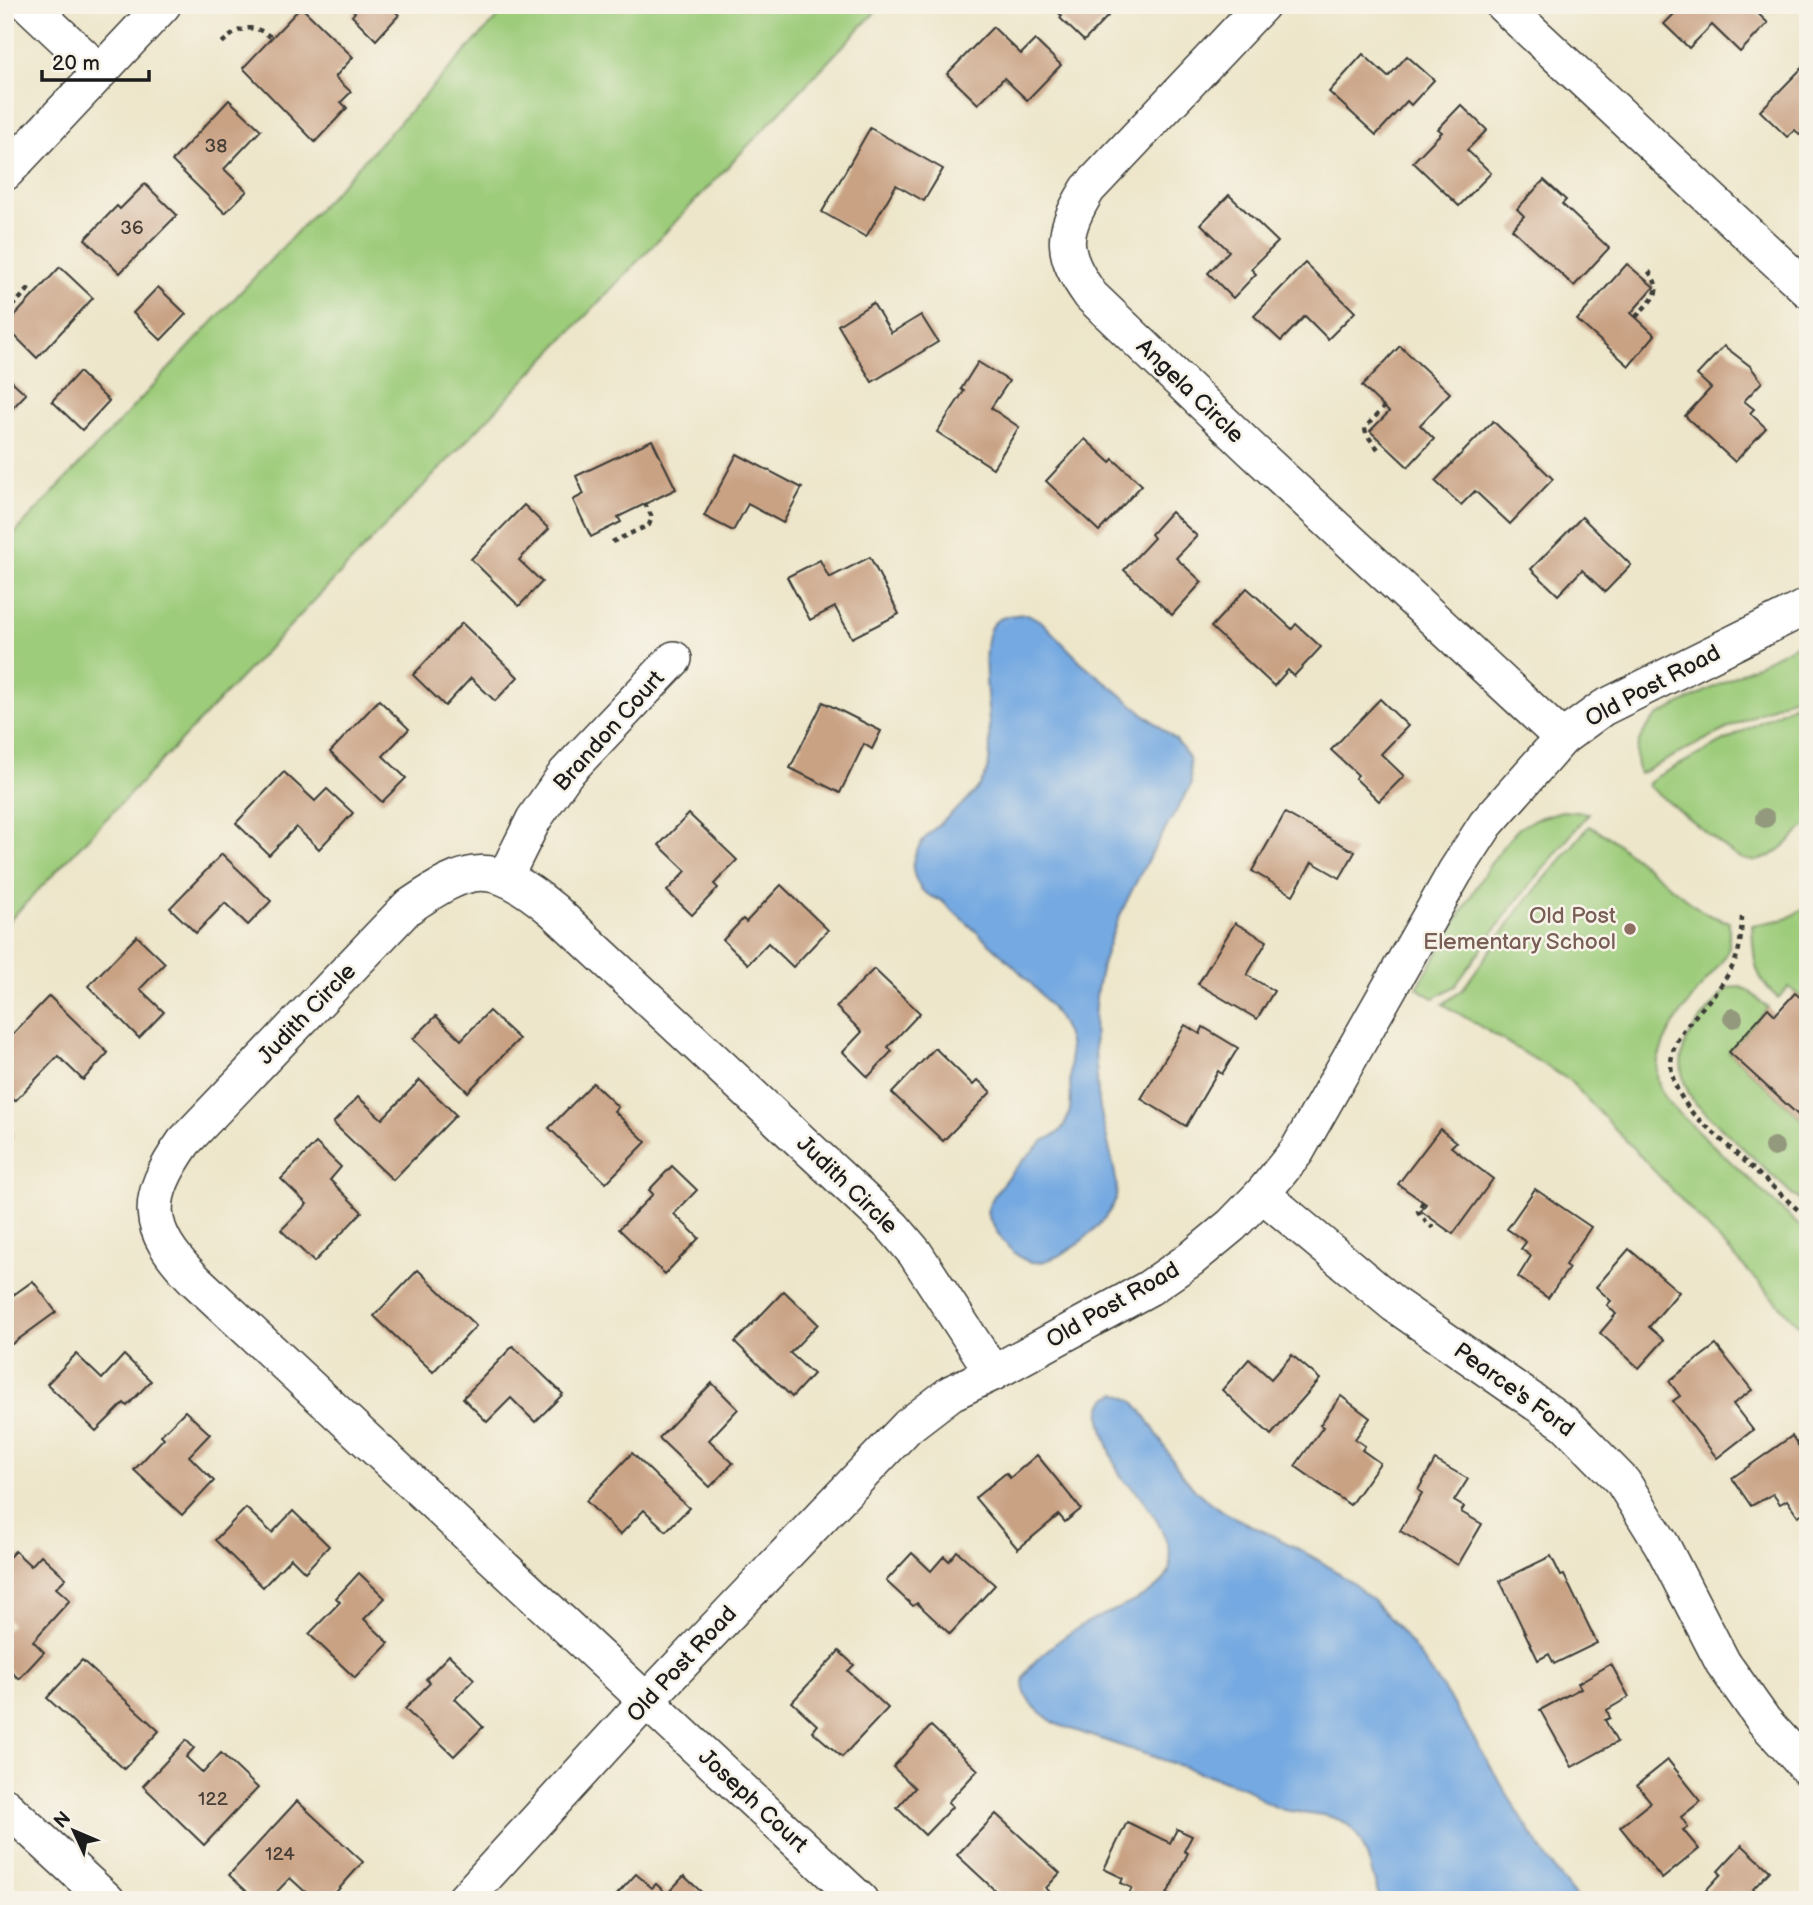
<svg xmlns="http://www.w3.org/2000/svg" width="1813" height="1905" viewBox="0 0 1813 1905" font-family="'Balsamiq Sans',sans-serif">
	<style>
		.green { fill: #9dcc7a; stroke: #5c744b; stroke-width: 2 }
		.water { fill: #75a9e1; stroke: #48627e; stroke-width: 2 }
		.building { fill: #c9a284 }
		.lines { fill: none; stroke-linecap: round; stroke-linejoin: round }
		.minor-casing { stroke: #3b3a36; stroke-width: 38 }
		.path { stroke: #3b3a36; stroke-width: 4.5; stroke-dasharray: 5 5; stroke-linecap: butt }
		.minor { stroke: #fff; stroke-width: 35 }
		.tree { fill: #93997c }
		.education-dot { fill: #8d6e63; stroke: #f7f3e8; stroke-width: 2.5 }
		.labels { text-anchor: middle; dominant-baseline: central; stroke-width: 5; stroke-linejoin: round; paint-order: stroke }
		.number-label { font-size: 19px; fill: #473e36 }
		.street-label { font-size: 23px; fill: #1c1c1c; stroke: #f7f3e8 }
		.education-label { font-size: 23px; fill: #785e54; stroke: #f7f3e8; text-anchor: end }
	</style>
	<rect width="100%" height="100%" fill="#f7f3e8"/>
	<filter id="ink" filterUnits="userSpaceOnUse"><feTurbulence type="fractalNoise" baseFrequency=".0143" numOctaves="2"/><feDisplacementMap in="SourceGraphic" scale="14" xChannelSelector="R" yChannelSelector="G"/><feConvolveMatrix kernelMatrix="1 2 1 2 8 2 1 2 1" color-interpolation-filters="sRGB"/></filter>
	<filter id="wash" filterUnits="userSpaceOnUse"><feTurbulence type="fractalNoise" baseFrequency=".00686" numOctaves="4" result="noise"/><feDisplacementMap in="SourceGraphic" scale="28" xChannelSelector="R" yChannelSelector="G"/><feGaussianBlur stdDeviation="1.57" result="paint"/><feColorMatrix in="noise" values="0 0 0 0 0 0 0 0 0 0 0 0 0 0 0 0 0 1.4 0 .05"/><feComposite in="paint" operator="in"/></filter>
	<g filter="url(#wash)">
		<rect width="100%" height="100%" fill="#ede6ca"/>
		<g class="green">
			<path d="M509,5h373l-877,920v-381z"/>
			<path d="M1808,639v51l-94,45 -74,39c-10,-21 1,-43 17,-58z"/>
			<path d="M1808,697v127c-23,20 -42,49 -74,31l-87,-70 7,-7z"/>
			<path d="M1562,811l27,2 -78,95 -56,78 -21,12 -17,-10 70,-119 17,-24 14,-16 17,-10z"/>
			<path d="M1589,826l20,11 86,69 14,9 20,7v25l-4,10c-22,31 -80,87 -66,128 2,7 7,13 10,19l139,130v101l-239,-255 -126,-76 19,-14 60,-84z"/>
			<path d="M1808,906v98l-19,-17 -11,11c-26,-22 -24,-40 -26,-73l34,-6z"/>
			<path d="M1740,987l8,3 20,18 -39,44 79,72v85l-114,-107c-32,-50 2,-75 33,-114z"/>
		</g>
		<g class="water">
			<path d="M1028,614l14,8 39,40 95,78 13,17 2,28c-35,62 -87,140 -95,212 -4,31 0,65 2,96 1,26 23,86 18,104 -6,26 -62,74 -89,64 -18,-7 -33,-32 -40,-48 4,-23 38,-55 55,-71 6,-4 13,-6 18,-11 13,-15 11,-32 10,-51 0,-12 1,-25 -1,-37 -8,-44 -93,-110 -127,-142 -5,-3 -15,-5 -19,-10 -6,-6 -12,-21 -10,-29 7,-38 66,-55 75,-95 8,-32 -13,-121 5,-143 8,-9 24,-9 35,-10z"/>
			<path d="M1117,1393c6,3 14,6 19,11 24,28 35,64 64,90 19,18 40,26 63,37 43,21 87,44 119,79 79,84 123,199 196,290h-198c-7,-21 -14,-62 -32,-75 -17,-13 -45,-11 -64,-15 -15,-4 -27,-14 -38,-22l-190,-64c-13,-9 -32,-22 -33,-40 -1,-20 47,-52 63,-61 23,-12 70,-26 82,-49 11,-23 -16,-63 -30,-81 -5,-6 -12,-9 -16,-15 -7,-12 -23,-53 -21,-66 0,-5 3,-10 6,-14z"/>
		</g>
		<g id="blocks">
			<g class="building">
				<path d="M348,5h41l10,10 -23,25 -24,-24 3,-4z"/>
				<path d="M1050,5h47l11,11 -24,25 -24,-23 2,-2z"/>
				<path d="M1683,5h66l19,18 -28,29 -28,-27 -23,23 -25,-24z"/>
				<path d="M301,7l52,50 -18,20 16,15 -10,10 6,6 -32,34 -72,-74z"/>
				<path d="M993,27l28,27 14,-14 26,25 -34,35 -23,-22 -26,26 -31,-30z"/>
				<path d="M1363,54l25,23 19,-21 27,24 -23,25 -4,-4 -31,34 -47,-43z"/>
				<path d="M1806,64l2,1v77l-13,-12 -8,7 -27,-26z"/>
				<path d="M229,100l32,30 -37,39 23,22 -22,22 -53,-52z"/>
				<path d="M1461,105l26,25 -20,20 24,23 -32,33 -46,-44 29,-30 -4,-3z"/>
				<path d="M870,128l73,41 -19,32 -28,-16 -30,52 -44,-25z"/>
				<path d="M1544,180l22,20 -4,4 47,44 -35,38 -62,-57 12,-13 -7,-7z"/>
				<path d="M145,184l32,31 -57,58 -35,-34 32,-33 3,3z"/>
				<path d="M1229,195l49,47 -27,27 5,5 -23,24 -25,-25 21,-22 -28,-27z"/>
				<path d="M1305,263l50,49 -27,27 -23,-23 -24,25 -27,-25z"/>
				<path d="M1627,264l27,23 -23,26 24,22 -26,31 -52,-46z"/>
				<path d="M60,267l33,31 -56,60 -32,-32z"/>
				<path d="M158,287l28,27 -25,26 -28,-27z"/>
				<path d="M873,303l18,30 30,-18 17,27 -66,40 -34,-57z"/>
				<path d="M1400,346l50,47 -30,32 14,14 -26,28 -38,-36 19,-19 -27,-26z"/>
				<path d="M1724,346l26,20 12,16 -18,19 10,8 -4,4 16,15 -31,34 -50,-46 26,-28 -14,-13z"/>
				<path d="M978,362l31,19 -18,27 28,19 -26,41 -56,-36 27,-41 -3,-2z"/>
				<path d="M79,372l30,29 -27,29 -30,-29z"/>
				<path d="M5,375l21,19 -21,22z"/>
				<path d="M1493,421l60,58 -43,45 -35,-33 -14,14 -26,-24z"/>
				<path d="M1085,439l25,23 3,-3 29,26 -43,46 -53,-50z"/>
				<path d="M652,440l24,49 -58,28 3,5 -30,15 -18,-37 11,-6 -8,-18z"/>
				<path d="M737,454l65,34 -19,35 -35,-19 -15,27 -29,-15z"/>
				<path d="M524,505l25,24 -30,31 23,22 -23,24 -48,-47z"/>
				<path d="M1171,512l26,24 -21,22 26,24 -30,33 -48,-45 30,-32 -3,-4z"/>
				<path d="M1582,517l49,48 -26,27 -23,-22 -24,25 -27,-26z"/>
				<path d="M870,557l29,57 -47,24 -17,-31 -25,13 -23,-43 33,-17 9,18z"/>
				<path d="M1247,588l45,41 4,-5 25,23 -27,29 -6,-6 -14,16 -63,-59z"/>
				<path d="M462,623l56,54 -23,24 -24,-23 -26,28 -32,-31z"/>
				<path d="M1380,699l28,27 -27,28 23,22 -25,25 -24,-23 3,-3 -27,-25z"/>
				<path d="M379,700l30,29 -26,27 23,22 -24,24 -52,-50z"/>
				<path d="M823,702l58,29 -9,18 -8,-5 -24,49 -50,-25z"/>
				<path d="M284,772l31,29 12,-12 26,24 -34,36 -23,-22 -27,28 -33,-32z"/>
				<path d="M1285,813l70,39 -15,26 -28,-16 -19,33 -41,-24z"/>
				<path d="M689,814l48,46 -23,24 4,4 -26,27 -25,-24 19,-20 -27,-26z"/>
				<path d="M222,854l49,47 -23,24 -23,-22 -29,30 -26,-25z"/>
				<path d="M781,885l47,45 -35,37 -25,-24 -20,21 -25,-24 20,-21 3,3z"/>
				<path d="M1235,923l32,18 -20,34 27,16 -17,28 -59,-35z"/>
				<path d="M137,936l28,27 -25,26 24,23 -25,26 -51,-52z"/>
				<path d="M874,969l46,44 -32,34 4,4 -24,26 -25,-25 19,-20 -26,-25z"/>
				<path d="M1795,993l13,11v120l-79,-72 39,-44 7,7z"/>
				<path d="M49,996l59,57 -25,27 -25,-24 -43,45 -10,-9v-50z"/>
				<path d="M489,1011l30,28 -51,53 -55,-53 23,-23 25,24z"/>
				<path d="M1185,1025l15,9 3,-7 35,21 -16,26 -4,-3 -32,55 -45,-27z"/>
				<path d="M935,1048l38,37 5,-5 13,12 -48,49 -51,-48z"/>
				<path d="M420,1080l36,35 -63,65 -60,-57 25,-26 24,22z"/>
				<path d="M593,1083l25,24 -4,4 32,31 -40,41 -57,-55z"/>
				<path d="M1440,1129l16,13 -5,5 42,32 -40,55 -32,-23 5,-7 -28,-20z"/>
				<path d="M5,1131l8,3 -7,26h-1z"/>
				<path d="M316,1143l25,24 -11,13 32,32 -48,50 -33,-32 26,-26 -26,-25z"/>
				<path d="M672,1166l25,24 -23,24 25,24 -34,36 -46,-45 34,-35 -4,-4z"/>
				<path d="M1535,1189l56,38 -26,38 4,3 -21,30 -30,-21 13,-21 -10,-7 5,-7 -19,-13z"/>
				<path d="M1629,1249l50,43 -30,35 15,13 -25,28 -39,-35 16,-19 -9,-9 4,-4 -15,-14z"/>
				<path d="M418,1270l58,56 -43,46 -59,-56z"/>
				<path d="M33,1281l23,31 -51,37v-48z"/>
				<path d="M784,1291l34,33 -28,29 23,21 -21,23 -57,-55z"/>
				<path d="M1716,1345l36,45 -19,14 20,26 -36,28 -44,-57 7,-5 -11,-15z"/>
				<path d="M513,1346l50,48 -28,28 -24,-24 -24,24 -24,-24z"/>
				<path d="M76,1354l26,25 22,-24 27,26 -24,25 -3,-3 -28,28 -49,-47z"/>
				<path d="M1292,1355l28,24 -49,56 -49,-45 27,-31 22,20z"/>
				<path d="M712,1383l26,26 -29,31 24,23 -23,24 -51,-49z"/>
				<path d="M1341,1396l29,22 -15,21 10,7 -3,4 18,13 -30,42 -55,-39 28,-39 -3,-2z"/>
				<path d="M185,1411l25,23 -21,22 25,25 -32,34 -48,-45 30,-32 -3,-3z"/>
				<path d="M1792,1436l16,24v50l-10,6 -11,-16 -7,4 -7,-10 -22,12 -19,-28z"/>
				<path d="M632,1453l57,55 -23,23 -22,-21 -24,25 -34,-34z"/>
				<path d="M1037,1455l44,54 -16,13 -6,-7 -41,34 -43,-51 31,-25 4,5z"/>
				<path d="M1435,1460l33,19 -14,22 10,6 -3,5 21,12 -24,41 -58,-34 22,-38 -4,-3z"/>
				<path d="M246,1508l26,25 21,-22 36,35 -24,26 -14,-14 -28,29 -48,-47z"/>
				<path d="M15,1551l16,15 10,-11 25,23 -10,10 14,12 -37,41 11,11 -25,27 -14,-13v-35l7,-7 -7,-6v-57z"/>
				<path d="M957,1551l38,34 -45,49 -33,-31 -4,3 -27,-25 26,-28 19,18 13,-15 5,5z"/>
				<path d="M1551,1556l10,20 3,-1 33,68 -43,21 -5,-10 -11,6 -38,-79z"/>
				<path d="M359,1573l26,25 -21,21 25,24 -34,35 -46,-44 31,-32 -4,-4z"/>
				<path d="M839,1651l15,14 -6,6 40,37 -46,49 -30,-26 5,-6 -25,-23z"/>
				<path d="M449,1655l25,24 -19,20 28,28 -29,29 -49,-47 25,-26 -4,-4z"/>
				<path d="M82,1660l77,71 -35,38 -77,-71z"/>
				<path d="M1611,1664l18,33 -22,13 3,8 -5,2 12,22 -45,25 -32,-57 41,-22 -3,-5z"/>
				<path d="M931,1726l47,44 -30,32 4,5 -27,28 -28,-27 18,-20 -22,-21z"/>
				<path d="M186,1740l8,8 -8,9 17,16 18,-20 37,35 -54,57 -61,-59z"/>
				<path d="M1668,1760l33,41 -20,16 7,10 -5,3 16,19 -37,30 -42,-52 31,-25 -14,-17z"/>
				<path d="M297,1801l66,61 -34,38h-15l-24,-22 -21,22h-13l-27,-25z"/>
				<path d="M996,1814l64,59 -14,15 7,7 -4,5h-54l5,-5 -43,-40z"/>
				<path d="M1127,1822l43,21 7,-14 15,7 -8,15 4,2 -21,41 5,2 -2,4h-44l6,-12 -11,-5 2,-5 -19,-9z"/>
				<path d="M1742,1845l28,26 -17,18 11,11h-67l24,-26 -3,-3z"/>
				<path d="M636,1874l16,14 4,-4 11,10 17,-18 26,24h-98z"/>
			</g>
		</g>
	</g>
	<g filter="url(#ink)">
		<use href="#blocks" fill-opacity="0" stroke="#3b3a36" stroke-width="2"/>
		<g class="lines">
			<defs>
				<g id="minor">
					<path d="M29,5l70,66"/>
					<path d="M1262,5l-174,184c-28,45 -28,64 3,107l160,153 311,289"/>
					<path d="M1503,5l305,285"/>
					<path d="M5,173l158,-168"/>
					<path d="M505,877l29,-58 32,-46 108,-114"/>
					<path d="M1262,1194l133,111 171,119 57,58 39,63 61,118 41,58 44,48"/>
					<path d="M5,1806l102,94"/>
					<path d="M464,1900l181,-198 263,-276 43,-33 42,-20 156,-85 42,-29 41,-34 30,-31 35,-43 158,-279 31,-48 76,-86 41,-30 205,-102"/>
					<path d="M860,1900l-666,-621c-50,-51 -50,-80 -10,-137l223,-234c64,-44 84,-49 146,2l340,317 22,26 78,120"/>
				</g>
			</defs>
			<use href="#minor" class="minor-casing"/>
			<g class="path">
				<path d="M222,43c17,-16 31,-21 50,-5"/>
				<path d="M5,314l23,-24 6,6"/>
				<path d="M1636,317c17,-21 30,-23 11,-48"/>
				<path d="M1378,449l-12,-15 -1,-6 19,-21"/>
				<path d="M612,542l37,-17 3,-8 -7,-13"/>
				<path d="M1742,917c-1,15 -1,31 -7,44 -27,61 -101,80 -41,154l114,104"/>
				<path d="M1423,1202l-5,9 2,5 13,12"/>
			</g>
			<use href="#minor" class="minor"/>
		</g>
		<g class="tree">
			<circle cx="1765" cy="818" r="10"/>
			<circle cx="1733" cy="1018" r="10"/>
			<circle cx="1774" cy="1147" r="10"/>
		</g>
	</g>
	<circle class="education-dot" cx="1630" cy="929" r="7"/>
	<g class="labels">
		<g class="number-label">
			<text x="216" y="146">38</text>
			<text x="132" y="228">36</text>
			<text x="213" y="1799">122</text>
			<text x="280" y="1854">124</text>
		</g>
		<g class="street-label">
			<text transform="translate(1190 391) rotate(44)">Angela Circle</text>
			<text transform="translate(1653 686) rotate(-28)">Old Post Road</text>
			<text transform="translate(609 731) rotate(-48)">Brandon Court</text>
			<text transform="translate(307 1014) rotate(-46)">Judith Circle</text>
			<text transform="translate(847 1185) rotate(44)">Judith Circle</text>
			<text transform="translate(1113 1305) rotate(-30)">Old Post Road</text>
			<text transform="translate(1514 1390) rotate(36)">Pearce's Ford</text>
			<text transform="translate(682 1664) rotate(-47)">Old Post Road</text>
			<text transform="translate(753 1801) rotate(43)">Joseph Court</text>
		</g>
		<g class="education-label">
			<text x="1616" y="916">Old Post<tspan x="1616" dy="26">Elementary School</tspan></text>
		</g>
	</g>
	<rect width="1813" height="1905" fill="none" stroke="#f7f3e8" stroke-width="28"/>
	<g transform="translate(74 1831) rotate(314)" stroke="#f7f3e8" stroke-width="5" paint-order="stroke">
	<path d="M0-5L12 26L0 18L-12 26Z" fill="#1c1c1c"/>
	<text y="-10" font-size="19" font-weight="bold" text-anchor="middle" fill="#1c1c1c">N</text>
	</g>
	<path d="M42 70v10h107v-10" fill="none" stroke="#1c1c1c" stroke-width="3.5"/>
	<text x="52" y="70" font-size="21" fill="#1c1c1c" stroke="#f7f3e8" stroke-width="5" paint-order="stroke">20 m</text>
</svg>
